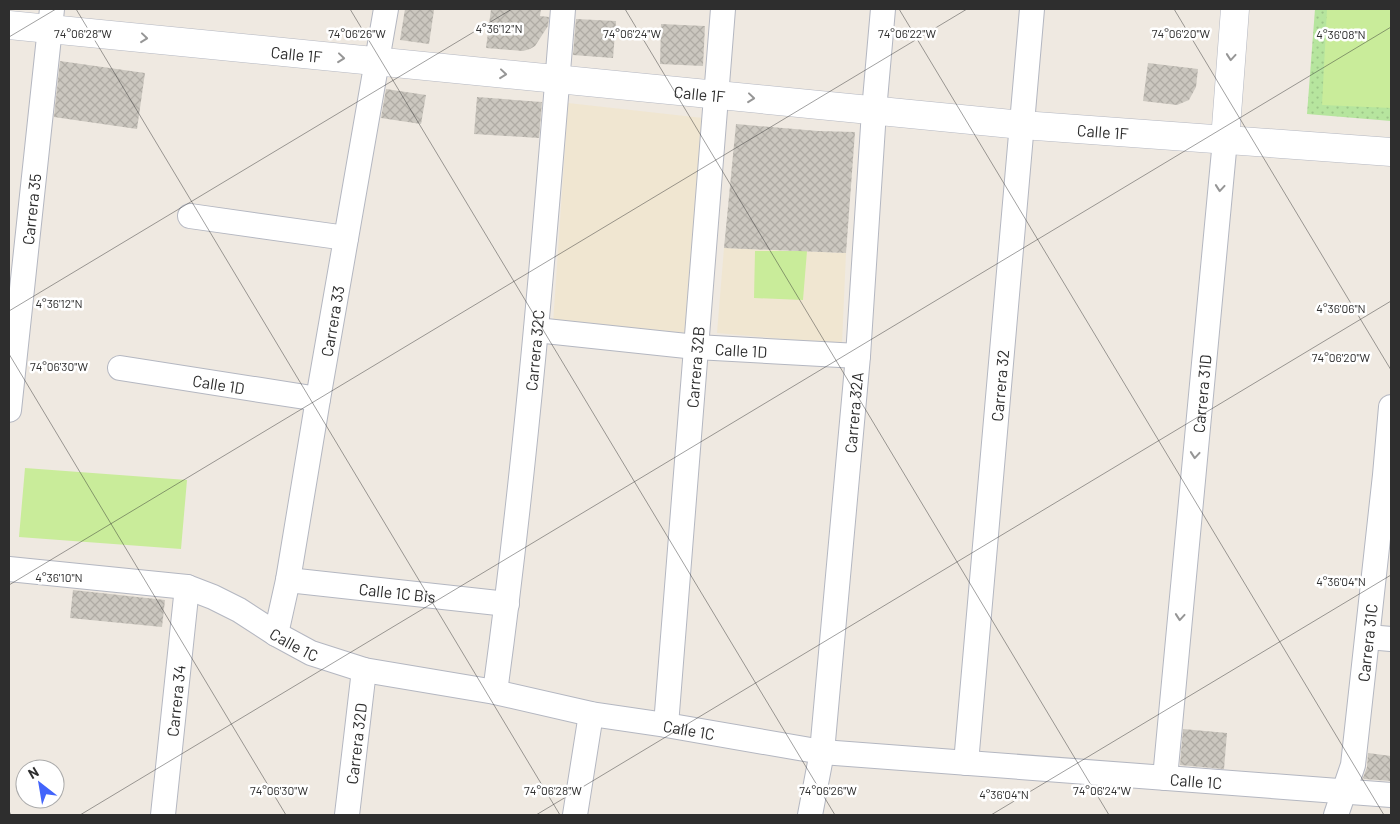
<svg xmlns="http://www.w3.org/2000/svg" width="1400" height="824" viewBox="0 0 1400 824" font-family="Barlow,sans-serif">
	<style>
		.education { fill: #f0e6d1 }
		.park { fill: url(#park-dots) }
		.pitch { fill: #c9ec9a }
		.building { fill: url(#building-cross-hatch) }
		.lines { fill: none; stroke-linecap: round; stroke-linejoin: round }
		.minor-casing { stroke: #b4b7c1; stroke-width: 26 }
		.tertiary-casing { stroke: #b4b7c1; stroke-width: 29 }
		.minor { stroke: #fff; stroke-width: 24 }
		.tertiary { stroke: #fff; stroke-width: 28 }
		.oneway { stroke: #969696 }
		.ticks { fill: none; stroke: #2e2e2e; stroke-width: 1; stroke-opacity: 0.45 }
		.labels { text-anchor: middle; dominant-baseline: central; stroke-width: 5; stroke-linejoin: round; paint-order: stroke }
		.street-label { font-size: 16px; fill: #2e2e2e; stroke: #fff }
		.ticks-label { font-size: 12px; text-anchor: middle; fill: #2e2e2e; stroke: #fff; stroke-width: 5; stroke-linejoin: round; paint-order: stroke }
	</style>
	<defs>
		<pattern id="park-dots" width="8" height="8" patternUnits="userSpaceOnUse" patternTransform="scale(1.25)"><rect width="8" height="8" fill="#b6e59e"/><path d="M2 2h.1M6 6h.1" fill="none" stroke="#9dc588" stroke-width="1.8" stroke-linecap="round"/></pattern>
		<pattern id="building-cross-hatch" width="8" height="8" patternUnits="userSpaceOnUse" patternTransform="scale(1.25)"><rect width="8" height="8" fill="#cbc7bf"/><path d="M0 0l8 8M0 8l8-8" fill="none" stroke="#afaba4"/></pattern>
	</defs>
	<rect width="100%" height="100%" fill="#efe9e1"/>
	<g class="education">
		<path d="M568,103l135,15 -15,218 -135,-12z"/>
		<path d="M724,248l122,5 -4,91 -125,-11z"/>
	</g>
	<path class="park" d="M1315,9h76v112l-84,-7z"/>
	<g class="pitch">
		<path d="M1327,9h64v99l-69,-3z"/>
		<path d="M755,251h52l-4,49 -49,-2z"/>
		<path d="M25,468l162,12 -6,69 -162,-12z"/>
	</g>
	<g class="building">
		<path d="M405,9h17l12,1 -5,34 -29,-4z"/>
		<path d="M491,9h50l-1,7 9,1 -1,9 -13,20 -5,3 -7,2 -37,-3z"/>
		<path d="M576,19l40,2 -3,37 -40,-3z"/>
		<path d="M661,24l44,2 -2,40 -43,-2z"/>
		<path d="M60,61l85,12 -8,56 -83,-12z"/>
		<path d="M1148,63l50,6 -2,18 -7,13 -12,5 -34,-4z"/>
		<path d="M386,89l40,6 -5,29 -40,-6z"/>
		<path d="M477,97l65,5 -3,36 -65,-4z"/>
		<path d="M736,124l82,7 37,1 -9,121 -122,-5z"/>
		<path d="M73,590l92,10 -3,27 -92,-9z"/>
		<path d="M1183,729l44,4 -3,36 -44,-4z"/>
		<path d="M1368,753l23,3v25l-27,-2 -1,-1 4,-11z"/>
	</g>
	<g class="lines">
		<defs>
			<g id="minor">
				<path d="M190,216l156,22"/>
				<path id="s1" d="M536,330l160,17 162,9"/>
				<path id="s2" d="M120,368l198,31"/>
				<path id="s3" d="M9,410l43,-401"/>
				<path id="s4" d="M9,569l178,18 26,10 26,13 37,24 35,19 53,17 131,22 96,22 75,11 156,27 569,43"/>
				<path id="s5" d="M288,580l219,24"/>
				<path id="s6" d="M276,634l12,-54 30,-181 68,-390"/>
				<path d="M1368,637l23,2"/>
				<path id="s7" d="M495,692c31,-227 50,-455 68,-683"/>
				<path id="s8" d="M666,725l57,-716"/>
				<path id="s9" d="M966,763l66,-754"/>
				<path id="s10" d="M1165,778l60,-638"/>
				<path id="s11" d="M163,815l24,-228"/>
				<path id="s12" d="M347,815l17,-145"/>
				<path d="M575,815l16,-101"/>
				<path id="s13" d="M810,815l12,-63 36,-396 16,-245 9,-102"/>
				<path id="s14" d="M1336,815l17,-50 32,-290 6,-68"/>
			</g>
			<g id="tertiary">
				<path id="s15" d="M9,25l1013,100 369,27"/>
				<path d="M1225,140l10,-131"/>
			</g>
		</defs>
		<use href="#minor" class="minor-casing"/>
		<use href="#tertiary" class="tertiary-casing"/>
		<use href="#minor" class="minor"/>
		<use href="#tertiary" class="tertiary"/>
	</g>
	<defs><path id="oneway-chevron" d="M-2-3.5L2.5 0L-2 3.5" fill="none" stroke-width="1.6" stroke-linecap="round" stroke-linejoin="round" transform="scale(1.25)"/></defs>
	<g class="oneway">
		<use href="#oneway-chevron" transform="translate(144 38) rotate(6)"/>
		<use href="#oneway-chevron" transform="translate(1231 57) rotate(95)"/>
		<use href="#oneway-chevron" transform="translate(341 58) rotate(6)"/>
		<use href="#oneway-chevron" transform="translate(503 74) rotate(6)"/>
		<use href="#oneway-chevron" transform="translate(751 98) rotate(6)"/>
		<use href="#oneway-chevron" transform="translate(1220 188) rotate(95)"/>
		<use href="#oneway-chevron" transform="translate(1195 455) rotate(95)"/>
		<use href="#oneway-chevron" transform="translate(1180 617) rotate(95)"/>
	</g>
	<path class="ticks" d="M76,9l484,806M350,9l485,806M625,9l484,806M899,9l485,806M1174,9l217,361M9,37l47,-28M9,311l503,-302M9,354l277,461M9,585l958,-576M9,811l2,4M80,815l1311,-788M536,815l855,-514M991,815l400,-240"/>
	<g class="labels">
		<g class="street-label">
			<text stroke="none"><textPath href="#s15" startOffset="289">Calle 1F</textPath></text>
			<text stroke="none"><textPath href="#s15" startOffset="694">Calle 1F</textPath></text>
			<text stroke="none"><textPath href="#s15" startOffset="1099">Calle 1F</textPath></text>
			<text stroke="none"><textPath href="#s3" startOffset="202">Carrera 35</textPath></text>
			<text stroke="none"><textPath href="#s6" startOffset="318">Carrera 33</textPath></text>
			<text stroke="none"><textPath href="#s1" startOffset="206">Calle 1D</textPath></text>
			<text stroke="none"><textPath href="#s7" startOffset="344">Carrera 32C</textPath></text>
			<text stroke="none"><textPath href="#s8" startOffset="359">Carrera 32B</textPath></text>
			<text stroke="none"><textPath href="#s2" startOffset="100">Calle 1D</textPath></text>
			<text stroke="none"><textPath href="#s9" startOffset="379">Carrera 32</textPath></text>
			<text stroke="none"><textPath href="#s10" startOffset="386">Carrera 31D</textPath></text>
			<text stroke="none"><textPath href="#s13" startOffset="405">Carrera 32A</textPath></text>
			<text stroke="none"><textPath href="#s5" startOffset="110">Calle 1C Bis</textPath></text>
			<text stroke="none"><textPath href="#s4" startOffset="301">Calle 1C</textPath></text>
			<text stroke="none"><textPath href="#s14" startOffset="176">Carrera 31C</textPath></text>
			<text stroke="none"><textPath href="#s11" startOffset="115">Carrera 34</textPath></text>
			<text stroke="none"><textPath href="#s4" startOffset="706">Calle 1C</textPath></text>
			<text stroke="none"><textPath href="#s12" startOffset="72">Carrera 32D</textPath></text>
			<text stroke="none"><textPath href="#s4" startOffset="1216">Calle 1C</textPath></text>
		</g>
	</g>
	<g class="ticks-label">
		<text x="499" y="33">4°36'12"N</text>
		<text x="83" y="38">74°06'28"W</text>
		<text x="357" y="38">74°06'26"W</text>
		<text x="632" y="38">74°06'24"W</text>
		<text x="907" y="38">74°06'22"W</text>
		<text x="1181" y="38">74°06'20"W</text>
		<text x="1341" y="39">4°36'08"N</text>
		<text x="59" y="308">4°36'12"N</text>
		<text x="1341" y="313">4°36'06"N</text>
		<text x="1341" y="362">74°06'20"W</text>
		<text x="59" y="371">74°06'30"W</text>
		<text x="59" y="582">4°36'10"N</text>
		<text x="1341" y="586">4°36'04"N</text>
		<text x="279" y="795">74°06'30"W</text>
		<text x="553" y="795">74°06'28"W</text>
		<text x="828" y="795">74°06'26"W</text>
		<text x="1102" y="795">74°06'24"W</text>
		<text x="1004" y="799">4°36'04"N</text>
	</g>
	<rect width="1400" height="824" fill="none" stroke="#2e2e2e" stroke-width="20"/>
	<g transform="translate(40 784) rotate(329)"><circle r="24" fill="#ffffff" stroke="#ababab"/>
	<path d="M0-4L9 19L0 12L-9 19Z" fill="#4264fb"/>
	<text y="-8" font-size="14" font-weight="bold" text-anchor="middle" fill="#2e2e2e">N</text>
	</g>
</svg>
